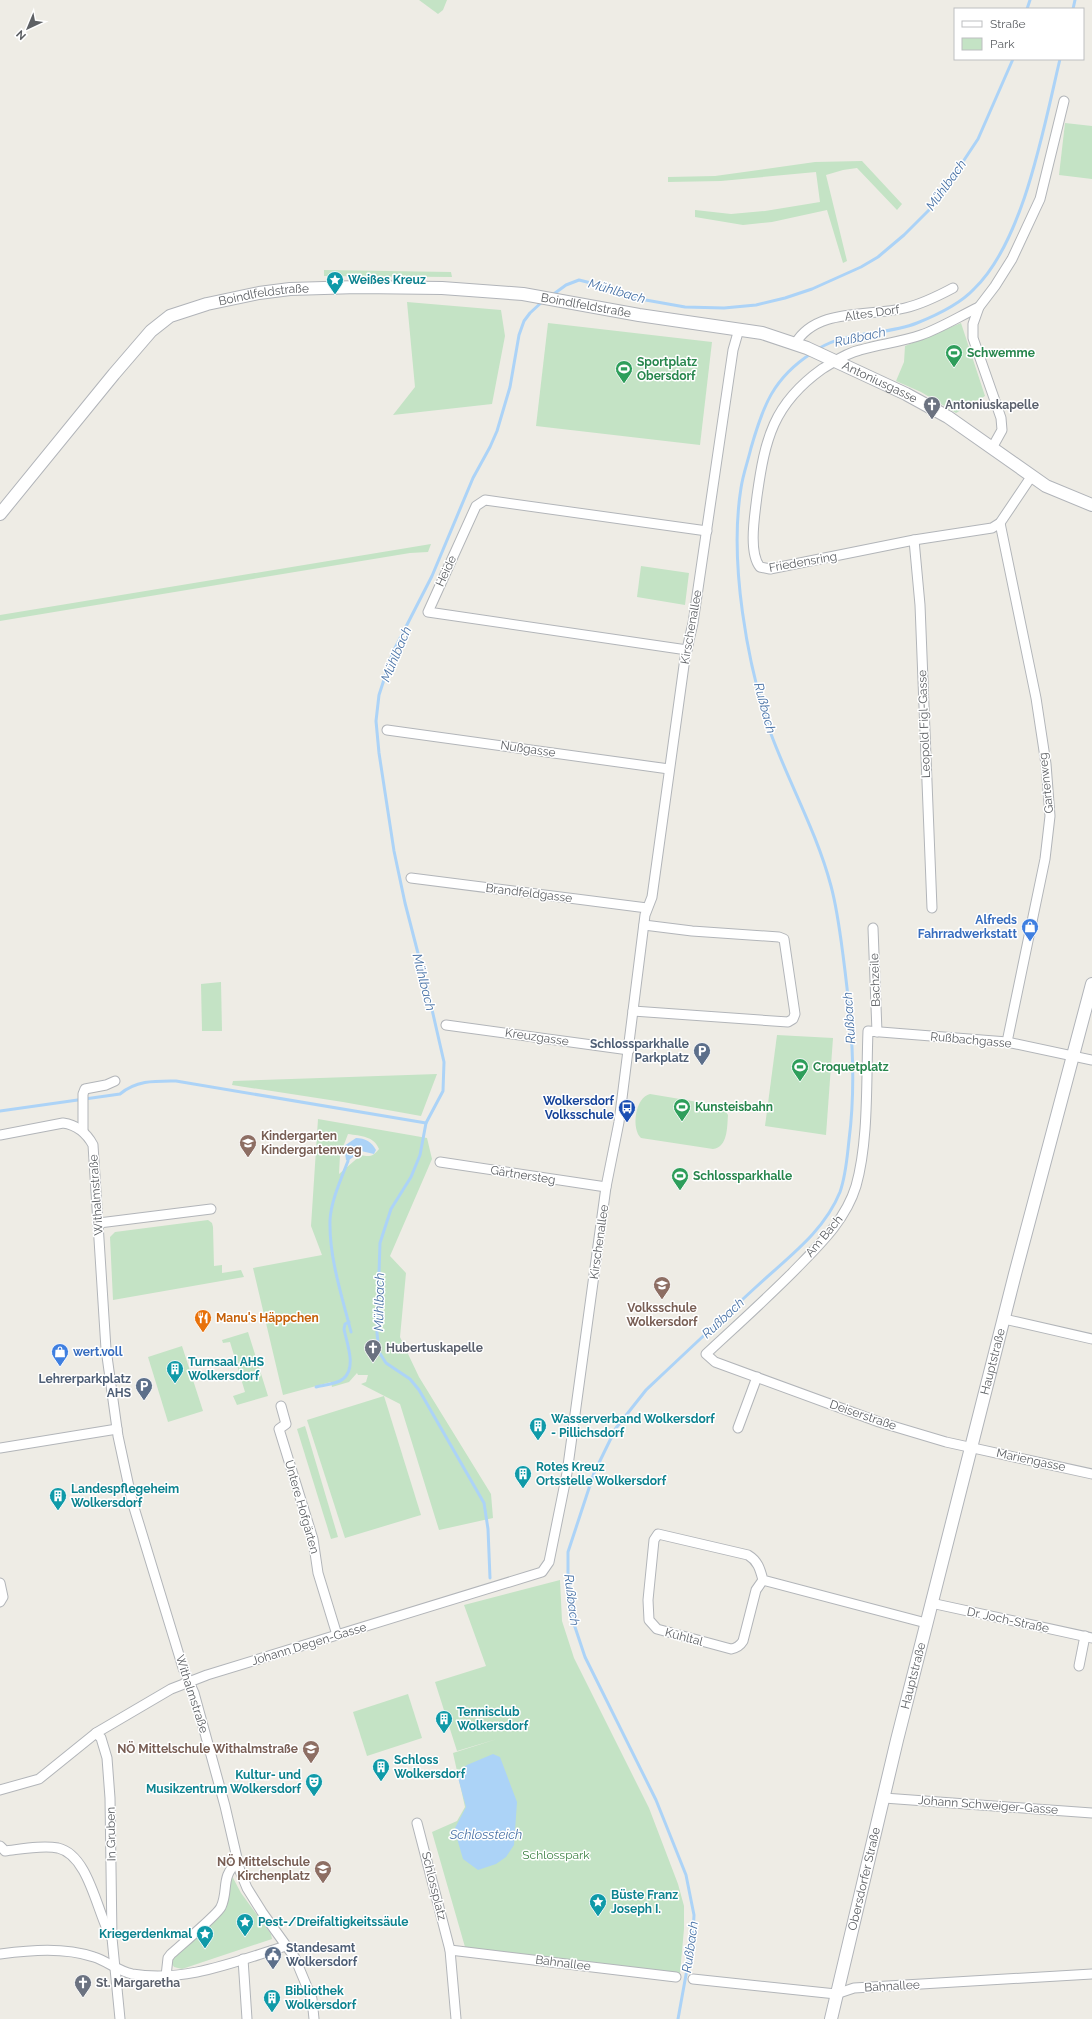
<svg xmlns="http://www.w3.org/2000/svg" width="1092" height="2019" viewBox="0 0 1092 2019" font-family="Raleway,sans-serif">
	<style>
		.green { fill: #c4e3c5; fill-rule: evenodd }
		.water { fill: #acd3f7 }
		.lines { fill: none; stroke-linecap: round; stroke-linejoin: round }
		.stream { stroke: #acd3f7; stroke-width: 3 }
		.street-casing { stroke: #b2b5b9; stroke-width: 11 }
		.secondary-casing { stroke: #b1b4b9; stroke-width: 14 }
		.street { stroke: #fff; stroke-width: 9 }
		.secondary { stroke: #fff; stroke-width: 12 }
		.labels { text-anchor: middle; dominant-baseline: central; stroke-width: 3; stroke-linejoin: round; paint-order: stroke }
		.culture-label { font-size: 12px; font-weight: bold; fill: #0d838f; stroke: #fff; text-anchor: start }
		.street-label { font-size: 12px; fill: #5d6064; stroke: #fff }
		.leisure-label { font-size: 12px; font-weight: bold; fill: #27864d; stroke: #fff; text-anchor: start }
		.worship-label { font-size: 12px; font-weight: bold; fill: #5b616d; stroke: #fff; text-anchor: start }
		.shop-label { font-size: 12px; font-weight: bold; fill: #366cbe; stroke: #fff; text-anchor: end }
		.service-label { font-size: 12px; font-weight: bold; fill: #4e5e75; stroke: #fff; text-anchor: end }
		.transit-label { font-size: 12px; font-weight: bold; fill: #164399; stroke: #fff; text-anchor: end }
		.education-label { font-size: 12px; font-weight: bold; fill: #785e54; stroke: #fff; text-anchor: end }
		.food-label { font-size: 12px; font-weight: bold; fill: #c56008; stroke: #fff; text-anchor: start }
		.park-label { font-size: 12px; fill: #3e8244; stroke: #fff }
		.water-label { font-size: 13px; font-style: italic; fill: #4b74a7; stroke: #fff }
	</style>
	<rect width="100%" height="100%" fill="#eeece5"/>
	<g class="green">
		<path d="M419,0h28l-4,10 -5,4z"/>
		<path d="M1065,123l27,3v53l-33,-4z"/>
		<path d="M862,161l40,43 -5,6 -40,-42 -14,2 -17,5 21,86 -4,2 -16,-53 -55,12 -29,3 -48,-8v-7l36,4 34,-3 55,-9 -4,-30 -95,9 -53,1v-5l47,-1 100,-14z"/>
		<path d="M324,270l127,2 1,5 -128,-1z"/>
		<path d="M407,302l94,8 4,26 -13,68 -99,11 22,-28z"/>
		<path d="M548,323l164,19 -12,103 -164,-19z"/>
		<path d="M961,323l24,73 -29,17 -35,-21 -25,-11 8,-19 1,-16z"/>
		<path d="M431,544l-3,8 -18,1 -410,68v-6z"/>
		<path d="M641,566l48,7 -4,32 -48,-8z"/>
		<path d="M221,982l1,49h-20l-1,-47z"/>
		<path d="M777,1035l56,3 -7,97 -61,-9z"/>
		<path d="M437,1074l-16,42 -78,-14 -111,-17 1,-4z"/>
		<path d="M650,1094l72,12 6,9c-1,12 0,32 -15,34l-72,-11c-10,-9 -6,-41 9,-44z"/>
		<path d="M318,1119l109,19 5,21 -42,97 16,17 -6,64 19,40 72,117 2,24 -54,12 -39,-126 -39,-20 5,-2 2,-7h-10l-1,-2 -8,9 -17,5 -1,-5 -48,13 -30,-127 69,-13 -11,-29zM348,1134c13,2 26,2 31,15 -6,8 -10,8 -18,6l-22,19 1,-19z"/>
		<path d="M208,1220l4,3 1,4 1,39 8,-1v8l19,-3 3,7 -131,23 -3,-63 5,-5z"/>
		<path d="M248,1332l20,64 -31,9 -4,-9 12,-4 -15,-50 -7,1 -1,-3z"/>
		<path d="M182,1346l21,65 -35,11 -20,-65z"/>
		<path d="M384,1396l37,119 -76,23 -38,-118z"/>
		<path d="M305,1426l33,111 -7,2 -34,-110z"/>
		<path d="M560,1580l2,41 12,37 75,150 29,76 6,22v23l-4,44 -215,-26 -33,-115 25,-11 8,-14 -12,-54 44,-14 -40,12 -22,-69 51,-16 -22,-61z"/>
		<path d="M408,1694l14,44 -55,18 -14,-44z"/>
		<path d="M232,1876l9,17 30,41 1,5 -90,30 -8,-2 -2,-3 1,-6 52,-50 4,-27z"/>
	</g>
	<g class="water">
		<path d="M356,1138c9,0 16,4 20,12l-2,4 -13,-3 -13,10 -2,-1 -2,-14z"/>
		<path d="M493,1754l7,3 17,45 -3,43 -8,12 -10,7 -18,6 -15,-11 -7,-24 -1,-7 11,-21 -9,-33 10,-9z"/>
	</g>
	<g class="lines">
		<g class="stream">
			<path d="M1027,9l3,-9"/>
			<path d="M1073,9l2,-9"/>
			<path d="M551,296l15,-11 13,-5 20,5 41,14 45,8 39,1 32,-3 29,-7 27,-9 49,-22 17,-10 26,-22 31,-31 43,-65 35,-80"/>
			<path d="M818,349c30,-19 67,-13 99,-26 20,-8 42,-18 57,-34 50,-48 70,-163 86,-230"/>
			<path d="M0,1111l120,-17c17,-14 35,-13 56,-13l250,42"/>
			<path d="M348,1161c-7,18 -17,40 -18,59 -1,38 12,76 21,112"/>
			<path d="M316,1387c8,-2 21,-3 27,-8 14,-11 4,-35 1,-50l1,-5 4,-2"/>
			<path d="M490,1578l-2,-49 -4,-26 -65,-113 -9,-11 -24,-16 -7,-11 -2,-19 3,-90 11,-34 20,-32 9,-22 6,-32 17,-32 1,-29 -16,-70 -23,-89 -11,-52 -15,-98 -3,-32 3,-26 14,-43 39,-76 41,-98 17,-31 7,-16 13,-44 9,-52 5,-14 6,-8 13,-12"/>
			<path d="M678,2019l15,-83 1,-21 -8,-40 -30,-75 -71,-143 -11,-33 -6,-47v-25l26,-79 22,-45 30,-38c36,-34 73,-69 110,-103 31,-29 68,-55 84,-95 6,-17 7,-34 9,-52 8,-62 2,-124 -6,-185 -3,-23 -6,-47 -12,-69 -14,-53 -41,-101 -60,-152 -24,-70 -42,-172 -30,-246 2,-14 7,-27 10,-40 12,-42 22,-70 61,-95"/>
		</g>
		<defs>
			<g id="street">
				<path d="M979,307c-19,9 -38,21 -58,28 -20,7 -41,9 -61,15 -14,3 -26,12 -38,19 -49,35 -57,70 -65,127 -2,18 -9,56 3,71l10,2 144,-29 78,-12 8,-5 31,-46"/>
				<path d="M795,344c21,-37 75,-27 110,-36 17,-4 33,-12 48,-20"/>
				<path d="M992,448l10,-18 -1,-12 -28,-80v-14l6,-17 16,-21 17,-27 28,-60 24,-98"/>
				<path d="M1000,523l36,175 10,66 4,52 -5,43 -38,183"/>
				<path d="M914,540l6,65 12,303"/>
				<path d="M687,650l-259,-38 48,-106 9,-6 222,31"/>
				<path d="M387,730l282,39"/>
				<path d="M411,878l236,30"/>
				<path d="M873,928l4,104"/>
				<path d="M633,1011l155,11 5,-3 2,-5 -11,-75 -5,-2 -87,-6 -48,-6"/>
				<path d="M446,1025l183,25"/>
				<path d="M1092,1060l-85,-18 -139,-11c-2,48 1,109 -12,155 -11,36 -39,61 -64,87 -28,28 -57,54 -86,81l9,8 164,60 67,20 146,32"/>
				<path d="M83,1131v-37l2,-5 21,-4 9,-4"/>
				<path d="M0,1135l63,-12c14,2 23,9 30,22l13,204 12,87 14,65 51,167 11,25 31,113 15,65 7,17 15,24 33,46 17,41 2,20"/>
				<path d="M440,1162l166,25"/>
				<path d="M99,1223l112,-14"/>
				<path d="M1004,1319l88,20"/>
				<path d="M281,1406l5,18 -7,5 34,110 5,34 19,62"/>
				<path d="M738,1428l19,-51"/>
				<path d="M0,1448l117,-19"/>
				<path d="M763,1580l-7,10 -13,51c-3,5 -6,7 -12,8l-74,-20 -8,-9 -1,-20 6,-60 4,-6 90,21c10,6 12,14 15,25l163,43"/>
				<path d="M0,1583l3,14 -3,5"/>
				<path d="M931,1603l161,35"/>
				<path d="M1079,1666l6,-30"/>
				<path d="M96,1733l5,5 6,20 3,40 2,140 8,81"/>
				<path d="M0,1790l39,-11 57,-46 75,-44 36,-14 335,-103 7,-10 18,-89 39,-286 13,-65 26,-207 7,-18 33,-239 8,-35 40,-273 6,-21"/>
				<path d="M884,1798l208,15"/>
				<path d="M417,1823l33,127 6,69"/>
				<path d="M0,1846l5,5c17,-2 37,-6 53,-3 31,7 39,65 53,89"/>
				<path d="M450,1950l226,27"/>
				<path d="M0,1954c31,-4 64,-7 94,3 13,4 24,14 38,17 54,9 104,-13 154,-28"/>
				<path d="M243,1959l4,60"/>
				<path d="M166,1976l2,-18 3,-4c9,-8 47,-40 50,-47 8,-17 -1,-31 17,-45"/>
				<path d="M693,1979l143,15 18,-6 238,-14"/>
			</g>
			<g id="secondary">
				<path id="s1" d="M0,514l114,-140 37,-43 19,-15 37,-12 52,-11 31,-4 68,-2 84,1 81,6 116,21 123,18 45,15 99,46 42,23 98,69 46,19"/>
				<path id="s2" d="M831,2019l66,-279 118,-466 77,-290"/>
			</g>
		</defs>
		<use href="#street" class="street-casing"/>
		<use href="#secondary" class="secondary-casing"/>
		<use href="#street" class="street"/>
		<use href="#secondary" class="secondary"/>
	</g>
	<defs>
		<symbol id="sight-pin" viewBox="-11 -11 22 30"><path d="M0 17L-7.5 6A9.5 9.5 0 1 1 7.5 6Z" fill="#0f9aa8" stroke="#fff"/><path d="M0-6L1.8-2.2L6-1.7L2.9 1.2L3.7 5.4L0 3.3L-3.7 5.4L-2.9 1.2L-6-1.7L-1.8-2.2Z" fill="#fff"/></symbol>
		<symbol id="stadium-pin" viewBox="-11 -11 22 30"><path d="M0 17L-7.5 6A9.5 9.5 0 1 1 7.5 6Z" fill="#2e9e5b" stroke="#fff"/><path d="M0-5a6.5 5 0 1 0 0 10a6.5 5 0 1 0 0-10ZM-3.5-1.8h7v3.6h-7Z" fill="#fff"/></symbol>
		<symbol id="church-pin" viewBox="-11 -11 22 30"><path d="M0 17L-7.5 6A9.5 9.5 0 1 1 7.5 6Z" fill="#6b7280" stroke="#fff"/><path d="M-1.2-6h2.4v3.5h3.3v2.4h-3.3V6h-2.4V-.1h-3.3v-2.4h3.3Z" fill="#fff"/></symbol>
		<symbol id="shop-pin" viewBox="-11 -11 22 30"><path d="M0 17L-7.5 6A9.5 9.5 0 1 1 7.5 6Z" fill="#3f7fe0" stroke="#fff"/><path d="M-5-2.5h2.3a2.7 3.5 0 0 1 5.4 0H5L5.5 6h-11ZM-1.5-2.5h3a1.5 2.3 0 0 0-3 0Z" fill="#fff"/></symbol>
		<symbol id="parking-pin" viewBox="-11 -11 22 30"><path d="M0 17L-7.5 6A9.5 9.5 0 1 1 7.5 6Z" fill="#5c6f8a" stroke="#fff"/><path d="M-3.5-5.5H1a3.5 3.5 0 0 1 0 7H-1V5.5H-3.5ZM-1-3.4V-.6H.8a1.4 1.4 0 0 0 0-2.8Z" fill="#fff"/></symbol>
		<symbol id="bus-pin" viewBox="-11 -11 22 30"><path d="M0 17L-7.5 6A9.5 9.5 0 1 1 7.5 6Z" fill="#1a4fb4" stroke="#fff"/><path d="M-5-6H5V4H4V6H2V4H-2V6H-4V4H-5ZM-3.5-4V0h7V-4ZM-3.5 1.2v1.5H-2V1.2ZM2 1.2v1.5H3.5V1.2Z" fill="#fff"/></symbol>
		<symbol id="school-pin" viewBox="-11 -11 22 30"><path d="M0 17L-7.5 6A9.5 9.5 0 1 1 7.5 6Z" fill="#8d6e63" stroke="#fff"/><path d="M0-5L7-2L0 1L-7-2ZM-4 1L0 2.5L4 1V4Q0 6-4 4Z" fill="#fff"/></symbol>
		<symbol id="restaurant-pin" viewBox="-11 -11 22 30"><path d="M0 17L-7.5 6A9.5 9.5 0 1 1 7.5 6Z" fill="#e8710a" stroke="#fff"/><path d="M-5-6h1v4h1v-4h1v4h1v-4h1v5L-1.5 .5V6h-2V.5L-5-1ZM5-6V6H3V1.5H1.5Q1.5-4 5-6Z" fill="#fff"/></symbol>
		<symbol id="building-pin" viewBox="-11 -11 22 30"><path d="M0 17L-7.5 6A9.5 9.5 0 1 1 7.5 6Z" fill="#0f9aa8" stroke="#fff"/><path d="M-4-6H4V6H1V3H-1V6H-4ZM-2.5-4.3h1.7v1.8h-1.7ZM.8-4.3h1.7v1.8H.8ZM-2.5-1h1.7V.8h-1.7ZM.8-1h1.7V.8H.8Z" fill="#fff"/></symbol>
		<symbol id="theatre-pin" viewBox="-11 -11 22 30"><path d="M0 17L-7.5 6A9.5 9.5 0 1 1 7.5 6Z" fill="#0f9aa8" stroke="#fff"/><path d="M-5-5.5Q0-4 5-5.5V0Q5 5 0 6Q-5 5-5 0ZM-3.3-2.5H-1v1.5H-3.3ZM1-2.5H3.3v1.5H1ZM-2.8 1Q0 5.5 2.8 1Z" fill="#fff"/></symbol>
		<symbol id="civic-pin" viewBox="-11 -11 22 30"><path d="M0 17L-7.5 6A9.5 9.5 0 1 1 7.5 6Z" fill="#5c6f8a" stroke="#fff"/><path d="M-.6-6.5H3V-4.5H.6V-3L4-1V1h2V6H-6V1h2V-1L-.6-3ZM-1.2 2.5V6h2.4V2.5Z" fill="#fff"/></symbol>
	</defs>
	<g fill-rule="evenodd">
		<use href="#sight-pin" x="325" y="270" width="20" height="27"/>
		<use href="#stadium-pin" x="944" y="343" width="20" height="27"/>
		<use href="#stadium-pin" x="614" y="359" width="20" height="27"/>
		<use href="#church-pin" x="922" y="395" width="20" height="27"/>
		<use href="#shop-pin" x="1020" y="917" width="20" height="27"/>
		<use href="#parking-pin" x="692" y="1041" width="20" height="27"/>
		<use href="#stadium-pin" x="790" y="1057" width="20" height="27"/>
		<use href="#stadium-pin" x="672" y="1097" width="20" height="27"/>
		<use href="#bus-pin" x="617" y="1098" width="20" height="27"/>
		<use href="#school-pin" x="238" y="1133" width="20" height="27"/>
		<use href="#stadium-pin" x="670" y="1166" width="20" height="27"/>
		<use href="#school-pin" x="652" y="1275" width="20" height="27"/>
		<use href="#restaurant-pin" x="193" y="1308" width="20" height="27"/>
		<use href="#church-pin" x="363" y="1338" width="20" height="27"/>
		<use href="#shop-pin" x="50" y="1342" width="20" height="27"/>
		<use href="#building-pin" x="165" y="1359" width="20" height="27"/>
		<use href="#parking-pin" x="134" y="1376" width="20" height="27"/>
		<use href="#building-pin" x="528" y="1416" width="20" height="27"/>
		<use href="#building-pin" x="513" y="1464" width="20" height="27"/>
		<use href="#building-pin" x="48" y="1486" width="20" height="27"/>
		<use href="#building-pin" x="434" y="1709" width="20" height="27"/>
		<use href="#school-pin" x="301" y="1739" width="20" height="27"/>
		<use href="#building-pin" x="371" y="1757" width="20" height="27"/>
		<use href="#theatre-pin" x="304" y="1772" width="20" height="27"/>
		<use href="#school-pin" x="313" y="1859" width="20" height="27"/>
		<use href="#sight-pin" x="588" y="1892" width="20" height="27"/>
		<use href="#sight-pin" x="235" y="1912" width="20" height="27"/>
		<use href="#sight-pin" x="195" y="1924" width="20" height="27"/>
		<use href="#civic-pin" x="263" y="1945" width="20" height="27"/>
		<use href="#church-pin" x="73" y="1973" width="20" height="27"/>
		<use href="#building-pin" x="262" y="1988" width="20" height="27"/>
	</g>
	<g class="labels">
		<g class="culture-label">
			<text x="348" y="280">Weißes Kreuz</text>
			<text x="188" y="1362">Turnsaal AHS<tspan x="188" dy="14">Wolkersdorf</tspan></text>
			<text x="551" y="1419">Wasserverband Wolkersdorf<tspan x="551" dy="14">- Pillichsdorf</tspan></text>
			<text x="536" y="1467">Rotes Kreuz<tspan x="536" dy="14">Ortsstelle Wolkersdorf</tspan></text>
			<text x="71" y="1489">Landespflegeheim<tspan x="71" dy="14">Wolkersdorf</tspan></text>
			<text x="457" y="1712">Tennisclub<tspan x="457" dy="14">Wolkersdorf</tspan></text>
			<text x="394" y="1760">Schloss<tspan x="394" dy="14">Wolkersdorf</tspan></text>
			<text x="301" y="1775" text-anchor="end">Kultur- und<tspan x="301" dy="14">Musikzentrum Wolkersdorf</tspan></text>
			<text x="611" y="1895">Büste Franz<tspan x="611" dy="14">Joseph I.</tspan></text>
			<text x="258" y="1922">Pest-/Dreifaltigkeitssäule</text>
			<text x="192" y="1934" text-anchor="end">Kriegerdenkmal</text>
			<text x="285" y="1991">Bibliothek<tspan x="285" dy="14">Wolkersdorf</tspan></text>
		</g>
		<g class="street-label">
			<text stroke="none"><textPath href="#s1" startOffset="358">Boindlfeldstraße</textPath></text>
			<text stroke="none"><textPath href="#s1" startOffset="682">Boindlfeldstraße</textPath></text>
			<text transform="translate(872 313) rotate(-8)">Altes Dorf</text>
			<text stroke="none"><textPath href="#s1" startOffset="988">Antoniusgasse</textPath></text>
			<text transform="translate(803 562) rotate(-10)">Friedensring</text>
			<text transform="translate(446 571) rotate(-65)">Heide</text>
			<text transform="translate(691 627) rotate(-80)">Kirschenallee</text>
			<text transform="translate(924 724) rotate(-92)">Leopold Figl-Gasse</text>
			<text transform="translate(528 749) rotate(8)">Nußgasse</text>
			<text transform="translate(1046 783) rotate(-96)">Gartenweg</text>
			<text transform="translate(529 893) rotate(7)">Brandfeldgasse</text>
			<text transform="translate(875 980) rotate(-92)">Bachzeile</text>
			<text transform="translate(537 1037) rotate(8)">Kreuzgasse</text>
			<text transform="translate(971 1040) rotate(5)">Rußbachgasse</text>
			<text transform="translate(523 1175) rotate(9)">Gärtnersteg</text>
			<text transform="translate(96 1195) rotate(-94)">Withalmstraße</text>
			<text transform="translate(824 1236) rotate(-50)">Am Bach</text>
			<text transform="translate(599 1242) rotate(-82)">Kirschenallee</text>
			<text stroke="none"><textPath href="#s2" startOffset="677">Hauptstraße</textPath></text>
			<text transform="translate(863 1415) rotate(19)">Deiserstraße</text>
			<text transform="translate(1031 1460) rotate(12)">Mariengasse</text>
			<text transform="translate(302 1507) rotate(74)">Untere Hofgärten</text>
			<text transform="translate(1008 1620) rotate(12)">Dr. Joch-Straße</text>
			<text transform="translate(684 1637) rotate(15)">Kühltal</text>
			<text transform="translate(309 1644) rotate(-17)">Johann Degen-Gasse</text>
			<text stroke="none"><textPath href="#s2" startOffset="353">Hauptstraße</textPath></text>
			<text transform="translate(192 1694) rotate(72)">Withalmstraße</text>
			<text transform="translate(988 1805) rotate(4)">Johann Schweiger-Gasse</text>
			<text transform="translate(111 1834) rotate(-91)">In Gruben</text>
			<text stroke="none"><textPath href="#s2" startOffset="144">Obersdorfer Straße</textPath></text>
			<text transform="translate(434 1886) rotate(76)">Schlossplatz</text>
			<text transform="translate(563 1963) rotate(7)">Bahnallee</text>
			<text transform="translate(892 1986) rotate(-3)">Bahnallee</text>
		</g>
		<g class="leisure-label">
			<text x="967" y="353">Schwemme</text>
			<text x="637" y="362">Sportplatz<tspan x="637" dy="14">Obersdorf</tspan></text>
			<text x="813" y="1067">Croquetplatz</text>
			<text x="695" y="1107">Kunsteisbahn</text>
			<text x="693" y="1176">Schlossparkhalle</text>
		</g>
		<g class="worship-label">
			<text x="945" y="405">Antoniuskapelle</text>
			<text x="386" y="1348">Hubertuskapelle</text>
			<text x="96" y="1983">St. Margaretha</text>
		</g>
		<g class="shop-label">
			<text x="1017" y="920">Alfreds<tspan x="1017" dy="14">Fahrradwerkstatt</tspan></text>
			<text x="73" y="1352" text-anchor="start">wert.voll</text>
		</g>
		<g class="service-label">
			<text x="689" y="1044">Schlossparkhalle<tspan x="689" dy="14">Parkplatz</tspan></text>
			<text x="131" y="1379">Lehrerparkplatz<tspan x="131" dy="14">AHS</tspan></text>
			<text x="286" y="1948" text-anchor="start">Standesamt<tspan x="286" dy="14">Wolkersdorf</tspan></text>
		</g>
		<g class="transit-label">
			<text x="614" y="1101">Wolkersdorf<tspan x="614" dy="14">Volksschule</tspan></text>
		</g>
		<g class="education-label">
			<text x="261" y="1136" text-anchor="start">Kindergarten<tspan x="261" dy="14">Kindergartenweg</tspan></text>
			<text x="662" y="1308" text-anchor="middle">Volksschule<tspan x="662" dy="14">Wolkersdorf</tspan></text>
			<text x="298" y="1749">NÖ Mittelschule Withalmstraße</text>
			<text x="310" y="1862">NÖ Mittelschule<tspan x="310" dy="14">Kirchenplatz</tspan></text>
		</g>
		<g class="food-label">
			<text x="216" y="1318">Manu's Häppchen</text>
		</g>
		<g class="park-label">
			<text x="556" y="1855">Schlosspark</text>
		</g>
		<g class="water-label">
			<text transform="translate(946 185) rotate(-54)">Mühlbach</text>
			<text transform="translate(617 291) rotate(16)">Mühlbach</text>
			<text transform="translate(860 337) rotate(-12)">Rußbach</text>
			<text transform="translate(396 654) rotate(-67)">Mühlbach</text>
			<text transform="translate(765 708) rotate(75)">Rußbach</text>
			<text transform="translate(424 982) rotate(76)">Mühlbach</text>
			<text transform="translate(849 1018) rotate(-94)">Rußbach</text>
			<text transform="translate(379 1302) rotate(-89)">Mühlbach</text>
			<text transform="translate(723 1318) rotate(-43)">Rußbach</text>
			<text transform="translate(572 1600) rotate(83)">Rußbach</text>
			<text x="486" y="1834">Schlossteich</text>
			<text transform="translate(690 1947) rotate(-82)">Rußbach</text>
		</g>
	</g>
	<rect x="954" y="8" width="130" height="52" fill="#ffffff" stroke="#bebfc1"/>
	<rect x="962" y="21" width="20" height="6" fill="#ffffff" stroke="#bebfc1"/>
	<text x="990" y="28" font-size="12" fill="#5d6064">Straße</text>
	<rect x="962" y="38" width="20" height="12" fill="#c4e3c5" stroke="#bebfc1"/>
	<text x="990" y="48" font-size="12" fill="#5d6064">Park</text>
	<g transform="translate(28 28) rotate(224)" stroke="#ffffff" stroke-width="3" paint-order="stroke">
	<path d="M0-3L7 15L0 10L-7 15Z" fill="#5d6064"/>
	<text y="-6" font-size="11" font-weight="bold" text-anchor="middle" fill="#5d6064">N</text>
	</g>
</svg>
